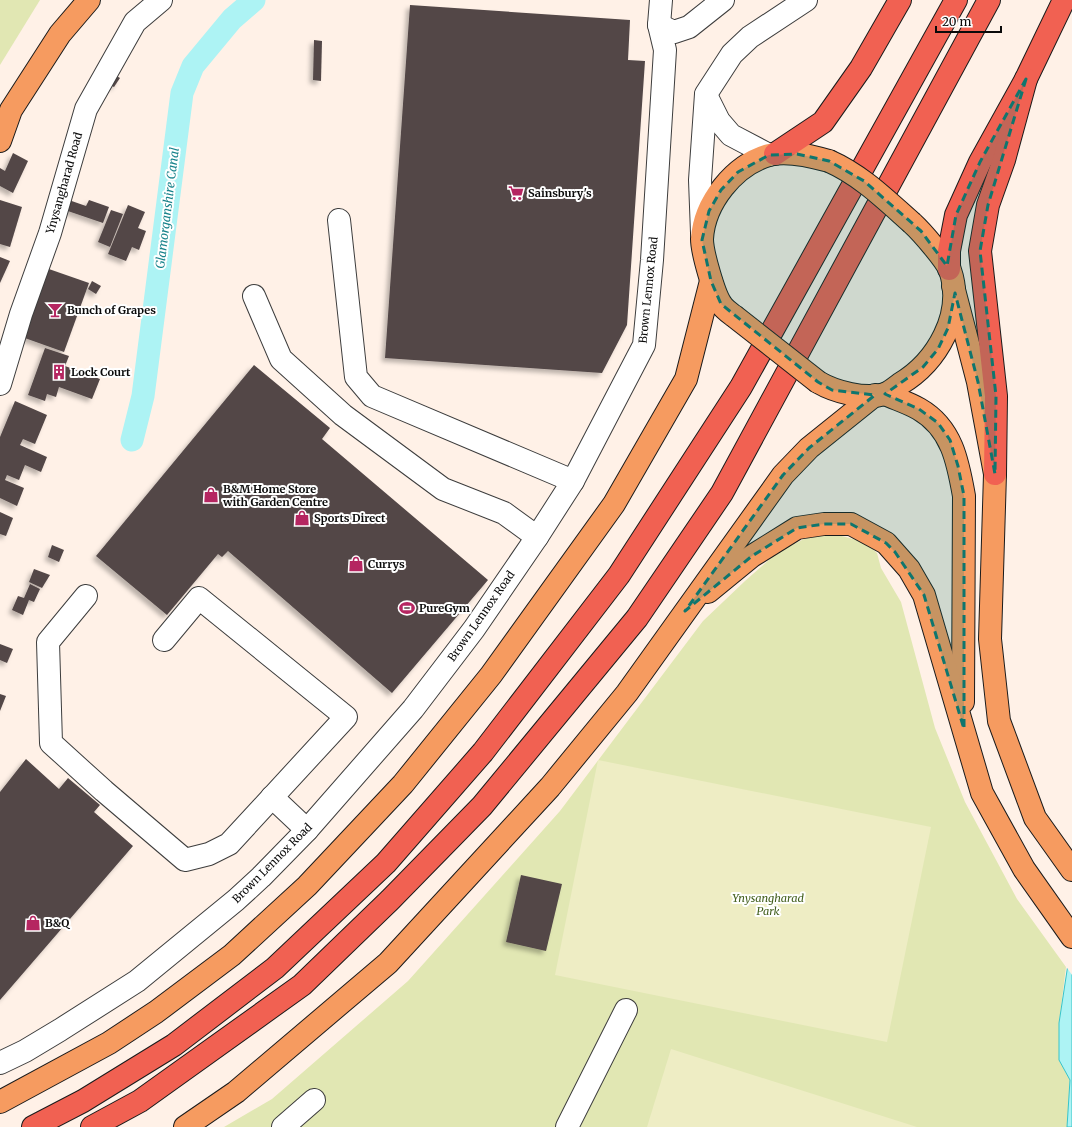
<svg xmlns="http://www.w3.org/2000/svg" width="1072" height="1127" viewBox="0 0 1072 1127" font-family="Merriweather,serif">
	<style>
		.green { fill: #e1e7b3 }
		.pitch { fill: #eeedc4 }
		.water { fill: #adf3f4; stroke: #36c4c9 }
		.pier { fill: #fff1e7 }
		.lines { fill: none; stroke-linecap: round; stroke-linejoin: round }
		.canal { stroke: #adf3f4; stroke-width: 23 }
		.building { fill: #524747; filter: url(#shadow) }
		.minor-casing { stroke: #3d3d3d; stroke-width: 24 }
		.major-casing { stroke: #1b1b1b; stroke-width: 24 }
		.highway-casing { stroke: #1b1b1b; stroke-width: 24 }
		.minor { stroke: #fff; stroke-width: 22 }
		.major { stroke: #f69b60; stroke-width: 22 }
		.highway { stroke: #f16152; stroke-width: 22 }
		.major-bridge-casing { stroke: #1b1b1b; stroke-width: 24; stroke-linecap: butt }
		.major-bridge { stroke: #f69b60; stroke-width: 22 }
		.marked { fill: #0f766e; fill-opacity: 0.2; stroke: #0f766e; stroke-width: 3; stroke-dasharray: 8 5; stroke-linejoin: round }
		.labels { text-anchor: middle; dominant-baseline: central; stroke-width: 4; stroke-linejoin: round; paint-order: stroke }
		.street-label { font-size: 11px; fill: #0a0a0a; stroke: #fff }
		.poi-label { font-size: 11px; font-weight: bold; fill: #0a0a0a; stroke: #fff; text-anchor: start }
		.park-label { font-size: 11px; font-style: italic; fill: #425f1d; stroke: #fff }
		.water-label { font-size: 12px; font-style: italic; fill: #17828a; stroke: #fff }
	</style>
	<defs>
		<filter id="shadow"><feDropShadow dx="-3.5" dy="3.5" stdDeviation="2" flood-color="#0004"/></filter>
	</defs>
	<rect width="100%" height="100%" fill="#fff1e7"/>
	<g class="green">
		<path d="M0,0h40l-40,65z"/>
		<path d="M830,533l35,9 12,11 4,15 20,34 34,126 30,74 52,97 49,68 -7,56v37l11,20 -3,47h-843l48,-28 136,-118 152,-170 143,-190 42,-40 33,-29 26,-13z"/>
	</g>
	<g class="pitch">
		<path d="M598,760l333,67 -44,215 -332,-67z"/>
		<path d="M671,1049l246,78h-270z"/>
	</g>
	<path class="water" d="M1072,938v189h-5l3,-47 -11,-20v-37z"/>
	<path class="pier" d="M1072,936v39l-7,-10 5,-28z"/>
	<g class="lines">
		<path class="canal" d="M132,440l11,-44 39,-303 11,-27 39,-47 22,-19"/>
	</g>
	<g class="building">
		<path d="M410,5l220,15 -2,40 17,1 -18,264 -25,48 -217,-15z"/>
		<path d="M314,40l8,1 -1,40 -8,-1z"/>
		<path d="M115,75l5,3 -6,9 -6,-3z"/>
		<path d="M13,153l15,8 -15,32 -13,-7v-18l5,3z"/>
		<path d="M63,198l23,8 3,-6 20,7 -6,16 -44,-15z"/>
		<path d="M0,200l22,7 -12,40 -10,-3z"/>
		<path d="M128,205l17,7 -7,16 8,3 -7,19 -7,-3 -6,14 -18,-7z"/>
		<path d="M111,210l12,4 -13,33 -12,-5z"/>
		<path d="M0,257l10,4 -10,22z"/>
		<path d="M46,268l43,15 -25,69 -42,-15z"/>
		<path d="M92,281l9,5 -5,8 -8,-5z"/>
		<path d="M45,348l24,8 -4,10 35,13 -8,20 -33,-12 -3,10 -9,-3 -2,7 -17,-6z"/>
		<path d="M254,365l76,63 -8,11 166,141 -96,113 -164,-142 -6,6 -4,-3 -51,61 -71,-59z"/>
		<path d="M15,401l32,14 -12,29 -12,-5 -3,6 27,12 -6,15 -16,-7 -6,15 -12,-5 -2,5 19,8 -7,18 -17,-8v-61z"/>
		<path d="M0,512l13,6 -7,18 -6,-2z"/>
		<path d="M52,545l12,5 -5,12 -11,-5z"/>
		<path d="M34,569l16,6 -8,13 -13,-6z"/>
		<path d="M30,584l10,5 -6,13 -5,-2 -6,15 -11,-5 6,-14 6,2z"/>
		<path d="M0,644l13,5 -6,14 -7,-3z"/>
		<path d="M0,694l6,2 -6,15z"/>
		<path d="M26,759l33,30 9,-11 32,27 -6,7 39,34 -133,154v-208z"/>
		<path d="M521,875l41,9 -16,67 -40,-9z"/>
	</g>
	<g class="lines">
		<defs>
			<g id="minor">
				<path d="M659,25l15,7 15,-5 34,-27"/>
				<path d="M706,95l13,26 12,14 38,20"/>
				<path d="M339,220l17,157 16,19 201,85"/>
				<path d="M702,233l-2,-53 6,-86 26,-40 18,-17 56,-37"/>
				<path d="M254,296l27,63 62,56 100,74 61,24 33,24"/>
				<path d="M0,384l21,-70 29,-81 36,-124 49,-87 26,-22"/>
				<path d="M86,596l-38,46 3,101 53,48 81,69 24,-6 20,-10 117,-127 -147,-119 -35,42"/>
				<path d="M272,797l35,33"/>
				<path d="M0,1063l25,-12 35,-21 77,-49 99,-81 25,-23 46,-47 106,-121 61,-80 63,-92 36,-56 71,-136 8,-85 13,-210 -6,-25 2,-25"/>
				<path d="M283,1127l31,-27"/>
				<path d="M567,1127l59,-117"/>
			</g>
			<g id="major">
				<path d="M0,141l11,-31 49,-76 29,-34"/>
				<path d="M953,286l25,96 17,92 -5,165 9,82 36,97 37,52"/>
				<path d="M734,316c-4,-3 -10,-7 -13,-12 -7,-10 -19,-52 -19,-65 2,-36 32,-74 67,-84 18,-5 42,1 60,6"/>
				<path d="M818,382c17,10 47,18 67,12 5,-2 11,-7 15,-10 37,-22 65,-70 50,-114 -5,-11 -28,-38 -38,-47"/>
				<path d="M885,394c11,5 24,9 34,15 33,19 39,53 45,87l-1,206"/>
				<path d="M708,592l44,-36 45,-28 27,-4h27l35,19 23,26 15,26 58,198 42,76 48,68"/>
				<path d="M0,1102l109,-59 47,-31 76,-57 75,-69 96,-102 88,-109 123,-171 72,-125 25,-98"/>
				<path d="M185,1127l51,-35 152,-129 162,-176 77,-94 156,-218 26,-27 66,-53"/>
			</g>
			<g id="highway">
				<path d="M775,154l48,-32 38,-54 39,-68"/>
				<path d="M949,269v-18l7,-36 24,-53 46,-83 38,-79"/>
				<path d="M995,474l1,-78 -16,-145 8,-46 16,-45 22,-81"/>
				<path d="M33,1127l50,-26 91,-56 101,-77 111,-105 97,-111 136,-177 122,-188 215,-387"/>
				<path d="M92,1127l48,-26 162,-116 88,-85 92,-94 155,-188 85,-125 267,-493"/>
			</g>
		</defs>
		<use href="#minor" class="minor-casing"/>
		<use href="#major" class="major-casing"/>
		<use href="#highway" class="highway-casing"/>
		<use href="#minor" class="minor"/>
		<use href="#major" class="major"/>
		<use href="#highway" class="highway"/>
		<defs>
			<g id="major-bridge">
				<path d="M829,161c32,14 57,39 83,62"/>
				<path d="M734,316l84,66"/>
			</g>
		</defs>
		<use href="#major-bridge" class="major-bridge-casing"/>
		<use href="#major-bridge" class="major-bridge"/>
	</g>
	<path class="marked" d="M1026,79l-38,126 -8,46 16,145 -1,78 -17,-92 -23,-89 -7,35 -10,21 -15,18 -38,27 34,15 19,14 12,17 8,26 6,30v233l-40,-134 -29,-43 -9,-9 -35,-19h-27l-27,4 -45,28 -67,55 98,-136 26,-27 66,-53 -43,-5 -14,-8 -97,-78 -10,-23 -9,-41 7,-29 12,-21 17,-18 31,-17 28,-1 32,7 35,20 57,50 26,35 9,-51 24,-53z"/>
	<defs>
		<symbol id="supermarket-bare" viewBox="-9 -9 18 18"><path d="M-6-5.5h2.5l.6 2H6L4.5 2H-2.5L-4.4-4H-6ZM-1.5 3.2a1.3 1.3 0 1 0 .1 0ZM3 3.2a1.3 1.3 0 1 0 .1 0Z" fill="#b52661" stroke="#fff" stroke-width="2.5" paint-order="stroke"/></symbol>
		<symbol id="bar-bare" viewBox="-9 -9 18 18"><path d="M-6-5H6L.8 .8V4.5H3.5V6h-7V4.5H-.8V.8Z" fill="#b52661" stroke="#fff" stroke-width="2.5" paint-order="stroke"/></symbol>
		<symbol id="building-bare" viewBox="-9 -9 18 18"><path d="M-4-6H4V6H1V3H-1V6H-4ZM-2.5-4.3h1.7v1.8h-1.7ZM.8-4.3h1.7v1.8H.8ZM-2.5-1h1.7V.8h-1.7ZM.8-1h1.7V.8H.8Z" fill="#b52661" stroke="#fff" stroke-width="2.5" paint-order="stroke"/></symbol>
		<symbol id="shop-bare" viewBox="-9 -9 18 18"><path d="M-5-2.5h2.3a2.7 3.5 0 0 1 5.4 0H5L5.5 6h-11ZM-1.5-2.5h3a1.5 2.3 0 0 0-3 0Z" fill="#b52661" stroke="#fff" stroke-width="2.5" paint-order="stroke"/></symbol>
		<symbol id="stadium-bare" viewBox="-9 -9 18 18"><path d="M0-5a6.5 5 0 1 0 0 10a6.5 5 0 1 0 0-10ZM-3.5-1.8h7v3.6h-7Z" fill="#b52661" stroke="#fff" stroke-width="2.5" paint-order="stroke"/></symbol>
	</defs>
	<g fill-rule="evenodd">
		<use href="#supermarket-bare" x="505" y="182" width="22" height="22"/>
		<use href="#bar-bare" x="44" y="299" width="22" height="22"/>
		<use href="#building-bare" x="48" y="361" width="22" height="22"/>
		<use href="#shop-bare" x="200" y="484" width="22" height="22"/>
		<use href="#shop-bare" x="291" y="507" width="22" height="22"/>
		<use href="#shop-bare" x="345" y="553" width="22" height="22"/>
		<use href="#stadium-bare" x="396" y="597" width="22" height="22"/>
		<use href="#shop-bare" x="22" y="912" width="22" height="22"/>
	</g>
	<g class="labels">
		<g class="street-label">
			<text transform="translate(64 183) rotate(-74)">Ynysangharad Road</text>
			<text transform="translate(648 290) rotate(-84)">Brown Lennox Road</text>
			<text transform="translate(481 616) rotate(-55)">Brown Lennox Road</text>
			<text transform="translate(272 863) rotate(-45)">Brown Lennox Road</text>
		</g>
		<g class="poi-label">
			<text x="528" y="193">Sainsbury's</text>
			<text x="67" y="310">Bunch of Grapes</text>
			<text x="71" y="372">Lock Court</text>
			<text x="223" y="489">B&amp;M Home Store<tspan x="223" dy="13">with Garden Centre</tspan></text>
			<text x="314" y="518">Sports Direct</text>
			<text x="368" y="564">Currys</text>
			<text x="419" y="608">PureGym</text>
			<text x="45" y="923">B&amp;Q</text>
		</g>
		<g class="park-label">
			<text x="768" y="898">Ynysangharad<tspan x="768" dy="13">Park</tspan></text>
		</g>
		<g class="water-label">
			<text transform="translate(167 208) rotate(-83)">Glamorganshire Canal</text>
		</g>
	</g>
	<path d="M936 26v6h65v-6" fill="none" stroke="#0a0a0a" stroke-width="2"/>
	<text x="942" y="26" font-size="12" fill="#0a0a0a" stroke="#ffffff" stroke-width="3" paint-order="stroke">20 m</text>
</svg>
